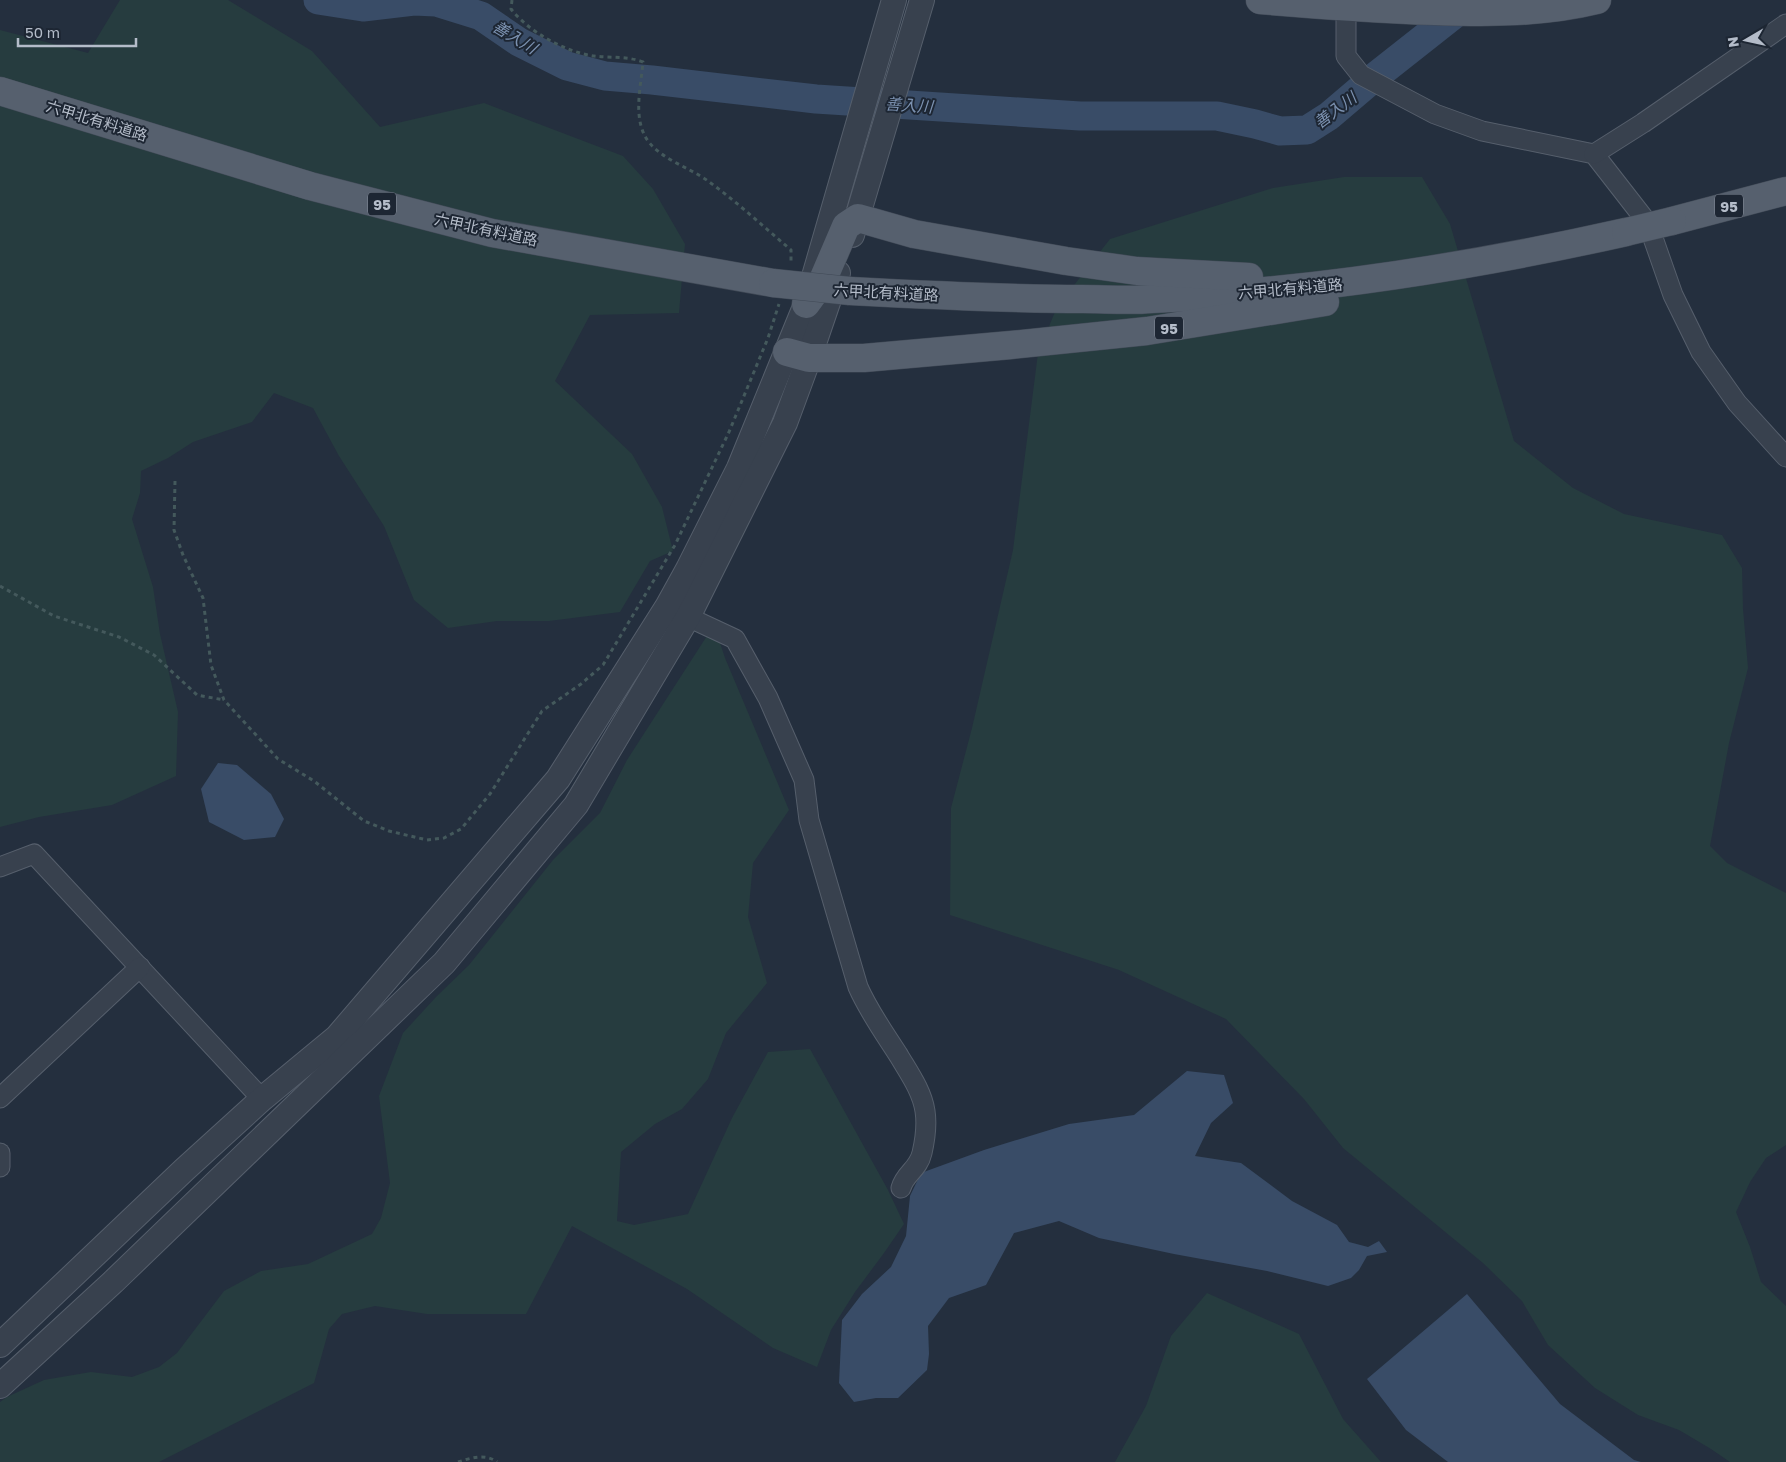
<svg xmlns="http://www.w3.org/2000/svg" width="1786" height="1462" viewBox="0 0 1786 1462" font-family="'Golos Text','Noto Sans JP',sans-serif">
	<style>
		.green { fill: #263c3f }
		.water { fill: #394c67 }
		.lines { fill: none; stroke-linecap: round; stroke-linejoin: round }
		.river { stroke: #394c67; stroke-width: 29 }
		.minor-casing { stroke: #565f6c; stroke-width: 21 }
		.tertiary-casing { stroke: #565f6c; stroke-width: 26 }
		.primary-casing { stroke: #414a57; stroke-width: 29 }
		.path { stroke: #44595c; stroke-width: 3; stroke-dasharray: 4 4; stroke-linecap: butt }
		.minor { stroke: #38414e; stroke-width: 19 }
		.tertiary { stroke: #38414e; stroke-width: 24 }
		.primary { stroke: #56606e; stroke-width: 28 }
		.primary-bridge-casing { stroke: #414a57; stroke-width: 29; stroke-linecap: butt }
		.primary-bridge { stroke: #56606e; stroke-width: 28 }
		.labels { text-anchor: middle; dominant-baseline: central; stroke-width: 4; stroke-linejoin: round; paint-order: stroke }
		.shield { fill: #1d2633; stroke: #878f9c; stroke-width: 1 }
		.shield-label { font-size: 14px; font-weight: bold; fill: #b4bcc9 }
		.street-label { font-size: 15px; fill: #b4bcc9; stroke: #1d2633 }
		.water-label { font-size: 16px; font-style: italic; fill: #7c92b1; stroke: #1d2633 }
	</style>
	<rect width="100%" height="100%" fill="#242f3e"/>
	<g class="green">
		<path d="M120,0h108l84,51 68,76 104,-24 139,53 30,33 32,55 -6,69 -89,2 -35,66 77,73 30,53 11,44 -23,10 -30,51 -71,9h-52l-49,7 -34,-28 -30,-74 -45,-70 -26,-48 -39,-15 -22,29 -59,20 -25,16 -27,13 -1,22 -8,26 21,68 7,47 18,78 -2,64 -64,29 -73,12 -39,10v-797l88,23z"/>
		<path d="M1344,177h78l28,47 64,217 59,47 51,26 98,21 20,33 1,41 5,59 -19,75 -19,103 17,17 59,30v252l-20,13 -16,24 -14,30 14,35 11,35 25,24v156h-56l-19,-13 -32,-19 -41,-15 -43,-27 -47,-43 -26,-44 -39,-38 -140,-115 -39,-49 -78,-80 -107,-49 -169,-55 1,-107 21,-80 41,-178 25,-197 19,-46 53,-68 163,-51z"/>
		<path d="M714,625l11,33 64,152 -36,53 -5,54 19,66 -41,50 -18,46 -26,30 -27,15 -34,28 -4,69 17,4 54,-11 44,-96 36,-66 42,-3 78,141 16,34 -20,29 -29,39 -24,38 -14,37 -44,-19 -86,-59 -115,-63 -46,88h-99l-52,-8 -33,8 -13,15 -15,54 -155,79h-159v-60l7,-5 37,-17 47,-8 41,5 27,-10 18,-14 47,-62 37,-20 47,-7 64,-30 9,-16 9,-35 -11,-87 24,-63 33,-36 33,-32 84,-105 47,-47 27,-53z"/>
		<path d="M1207,1293l92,41 44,85 38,43h-266l31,-56 25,-70z"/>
	</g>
	<g class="water">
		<path d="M218,763l19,2 34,29 13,25 -9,18 -31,3 -35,-18 -8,-33z"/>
		<path d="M1187,1071l37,4 9,28 -22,20 -16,33 46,7 51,38 45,24 12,17 19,5 11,-6 8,11 -20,4 -8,14 -8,8 -23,8 -61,-15 -93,-17 -75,-16 -40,-17 -45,12 -28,52 -37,13 -21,28 1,28 -2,16 -29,28h-22l-22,4 -15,-19 3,-63 20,-26 29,-27 15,-31 4,-40 11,-23 63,-23 85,-26 65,-9z"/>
		<path d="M1467,1294l93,110 74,56 7,2h-193l-42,-32 -39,-51z"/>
	</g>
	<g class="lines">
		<path class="river" d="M318,0l45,7 51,-6 22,1 45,14 38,26 48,24 38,10 47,4 164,19 264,17h137l38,8 25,7 27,-1 22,-14 47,-40 95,-75"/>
		<defs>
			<g id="minor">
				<path d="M1346,7v49l15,19 74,39 47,17 112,23 49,63 10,21 20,57 28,57 36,51 49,54"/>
				<path d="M1594,154l49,-31 143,-99"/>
				<path d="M675,611l60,28 33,59 36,82 5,40 49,167c11,25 27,47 41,69 10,17 23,35 26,55 2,13 0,29 -3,42 -4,17 -17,20 -21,35"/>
				<path d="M0,867l34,-13 228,245"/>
				<path d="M0,1098l140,-131"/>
				<path d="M0,1153v14"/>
			</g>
			<g id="tertiary">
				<path d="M852,235l70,-235"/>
				<path d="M0,1345l184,-175 78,-71 75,-62 221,-258 109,-172 21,-38 51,-101 67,-164 88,-304"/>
				<path d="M0,1386l113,-104 331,-319 132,-158 112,-188 97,-194 24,-65 29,-85"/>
			</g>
			<g id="primary">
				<path d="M1260,0c58,5 116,9 175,11 54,2 109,2 162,-11"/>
				<path d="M0,91l310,95 182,47 281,50"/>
				<path d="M1672,221l114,-30"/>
				<path d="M850,291c77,4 154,8 232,8 23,0 47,2 70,0 160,-7 318,-32 474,-67"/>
				<path d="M806,304l16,-22 24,-56 12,-8 56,16 152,27 71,10 112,6"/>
				<path d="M787,352l22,6h55l147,-13 136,-14 178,-29"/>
			</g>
		</defs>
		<use href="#minor" class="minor-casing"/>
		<use href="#tertiary" class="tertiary-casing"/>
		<use href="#primary" class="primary-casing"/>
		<g class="path">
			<path d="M512,0l-1,9c18,23 54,43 83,47 16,2 34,0 49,6 -2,24 -10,54 3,76 13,21 43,29 62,43 29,21 56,46 83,69v14"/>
			<path d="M175,481l-1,49 9,25 20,43 8,67 13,35 54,59 36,22 50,40 25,10 38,9 17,-2 17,-9 29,-35 52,-83 39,-27 22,-19 72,-120 54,-113 39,-94 11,-34"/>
			<path d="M0,586l54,30 65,21 35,18 43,40 27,5"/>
			<path d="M458,1462c13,-4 27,-9 39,0"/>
		</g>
		<use href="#minor" class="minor"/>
		<use href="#tertiary" class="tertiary"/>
		<use href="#primary" class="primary"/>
		<defs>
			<g id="primary-bridge">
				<path d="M1626,232l46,-11"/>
				<path d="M773,283l77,8"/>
			</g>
		</defs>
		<use href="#primary-bridge" class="primary-bridge-casing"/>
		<use href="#primary-bridge" class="primary-bridge"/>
	</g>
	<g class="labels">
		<g class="shield">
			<rect x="368" y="192.5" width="28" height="23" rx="4"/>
			<rect x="1715" y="194.5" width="28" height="23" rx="4"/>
			<rect x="1155" y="316.5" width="28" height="23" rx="4"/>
		</g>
		<g class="shield-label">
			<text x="382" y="204">95</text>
			<text x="1729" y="206">95</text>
			<text x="1169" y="328">95</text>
		</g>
		<g class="street-label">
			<text transform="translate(97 120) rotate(17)">六甲北有料道路</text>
			<text transform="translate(486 229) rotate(12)">六甲北有料道路</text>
			<text transform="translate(1290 288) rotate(-5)">六甲北有料道路</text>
			<text transform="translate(886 292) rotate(3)">六甲北有料道路</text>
		</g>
		<g class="water-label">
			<text transform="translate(515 37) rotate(31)">善入川</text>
			<text transform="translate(909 105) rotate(4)">善入川</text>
			<text transform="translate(1335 110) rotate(-37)">善入川</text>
		</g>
	</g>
	<g transform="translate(1746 40) rotate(261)" stroke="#1d2633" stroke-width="4" paint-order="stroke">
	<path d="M0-4L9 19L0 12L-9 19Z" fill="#b4bcc9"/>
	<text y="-8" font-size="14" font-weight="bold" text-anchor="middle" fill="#b4bcc9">N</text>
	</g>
	<path d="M18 38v8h118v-8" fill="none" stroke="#b4bcc9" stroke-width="2.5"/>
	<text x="25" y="38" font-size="15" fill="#b4bcc9" stroke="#1d2633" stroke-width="4" paint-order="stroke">50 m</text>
</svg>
